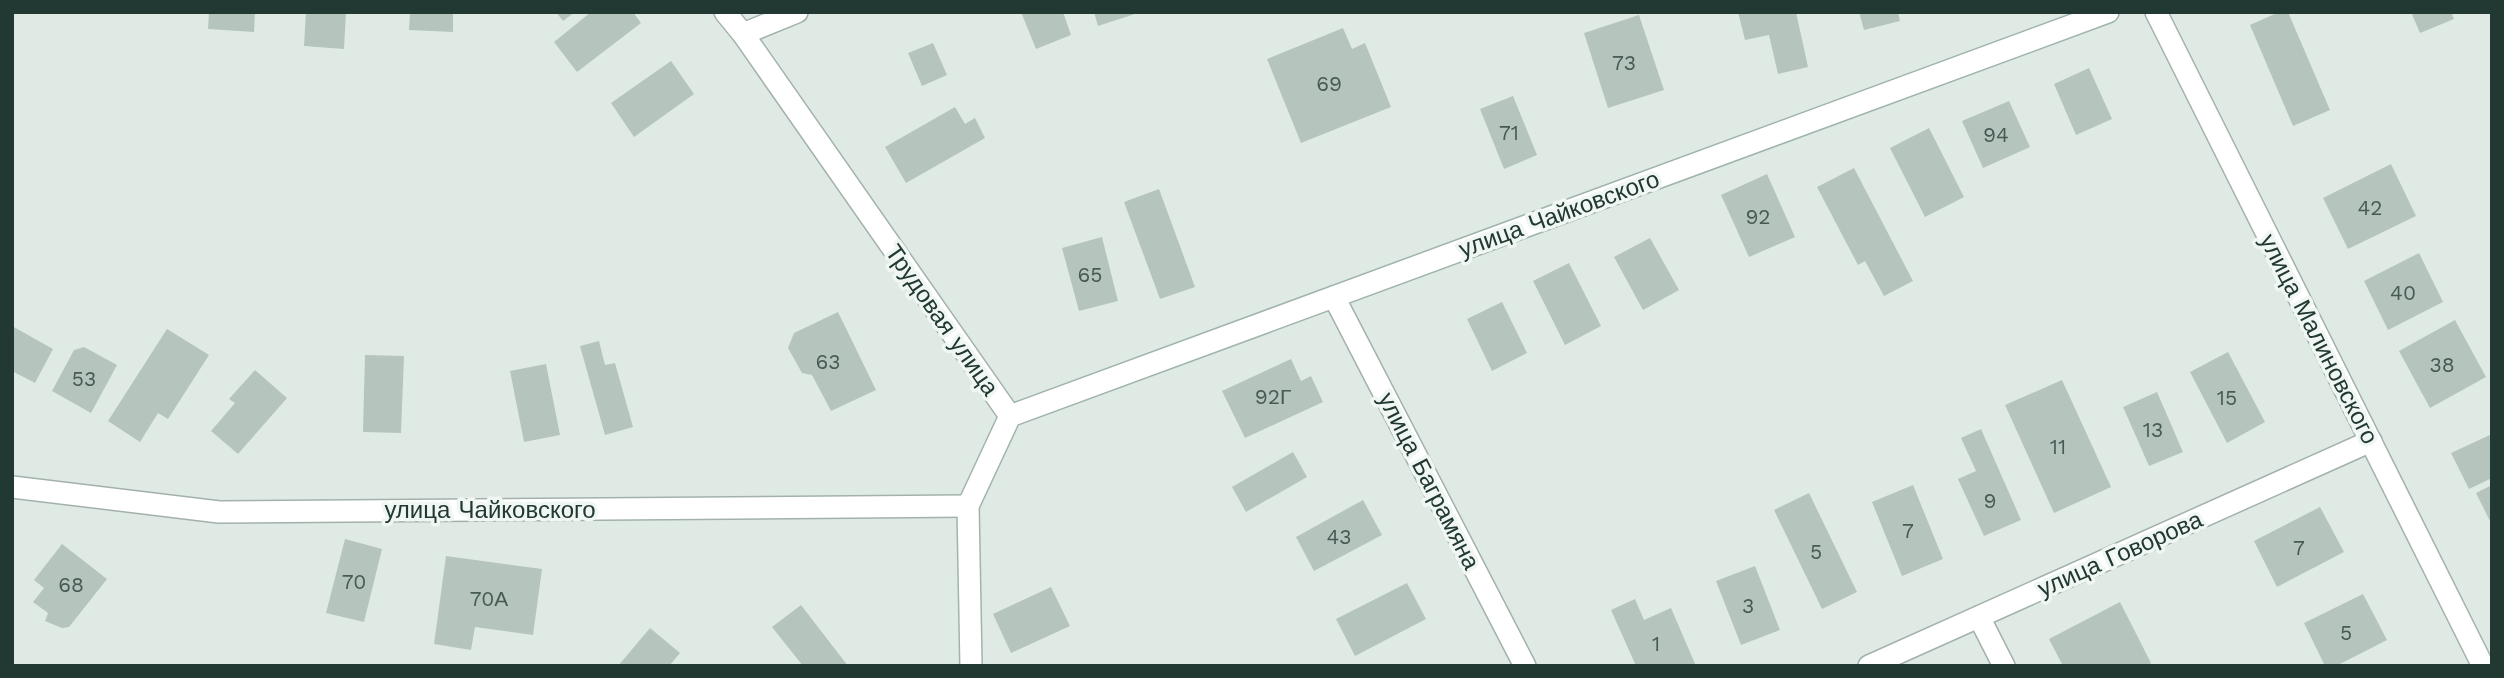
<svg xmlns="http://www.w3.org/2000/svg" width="2504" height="678" viewBox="0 0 2504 678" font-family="'Work Sans',sans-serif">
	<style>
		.building { fill: #b6c4be }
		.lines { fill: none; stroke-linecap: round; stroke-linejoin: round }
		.minor-casing { stroke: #a3b1ac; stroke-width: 24 }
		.secondary-casing { stroke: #a0b4ad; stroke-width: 24 }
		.minor { stroke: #fff; stroke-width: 21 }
		.secondary { stroke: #fff; stroke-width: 21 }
		.labels { text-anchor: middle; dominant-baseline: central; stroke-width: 7; stroke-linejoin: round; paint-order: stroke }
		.number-label { font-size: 21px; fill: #475b55 }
		.street-label { font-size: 24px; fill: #223832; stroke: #f0f7f3 }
	</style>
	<rect width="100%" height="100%" fill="#e0eae5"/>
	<g class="building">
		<path d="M209,12h46l-1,20 -46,-3z"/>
		<path d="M306,12h40l-2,37 -40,-3z"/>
		<path d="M410,12h43v20l-44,-2z"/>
		<path d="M556,12h19l-12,9z"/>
		<path d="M591,12h42l8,11 -64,49 -23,-30z"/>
		<path d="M1021,12h42l8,23 -35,14z"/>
		<path d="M1094,12h43l1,1 -40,13z"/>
		<path d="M1738,12h58l12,55 -30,7 -9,-39 -24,5z"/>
		<path d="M1859,12h39l2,9 -36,9z"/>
		<path d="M2279,12h9l42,98 -37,16 -43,-101z"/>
		<path d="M2411,12h40l3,7 -34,14z"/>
		<path d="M1639,15l25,75 -56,18 -24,-75z"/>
		<path d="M1343,28l9,21 13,-6 26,64 -90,36 -34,-84z"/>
		<path d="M933,43l14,32 -25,11 -14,-33z"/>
		<path d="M671,61l23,33 -60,43 -23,-34z"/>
		<path d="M2089,68l23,51 -36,16 -22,-51z"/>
		<path d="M1513,96l24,59 -33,14 -24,-60z"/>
		<path d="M2009,101l21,46 -47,21 -21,-47z"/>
		<path d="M955,107l10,17 10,-6 10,20 -79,45 -21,-36z"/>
		<path d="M1929,128l35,69 -39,20 -35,-69z"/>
		<path d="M2391,164l25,52 -68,33 -25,-51z"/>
		<path d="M1854,168l59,113 -29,15 -19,-35 -7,4 -41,-78z"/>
		<path d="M1767,174l28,63 -46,20 -28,-62z"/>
		<path d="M1159,189l36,98 -35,12 -36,-97z"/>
		<path d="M1102,237l16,64 -39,10 -17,-63z"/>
		<path d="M1650,238l29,52 -36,20 -29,-53z"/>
		<path d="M2419,253l24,49 -55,28 -24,-49z"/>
		<path d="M1569,263l32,63 -36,19 -32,-64z"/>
		<path d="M1502,302l25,51 -35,18 -25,-52z"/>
		<path d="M838,312l38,78 -45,21 -19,-36 -10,-2 -14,-25 6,-15z"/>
		<path d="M2455,320l31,57 -56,31 -31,-57z"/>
		<path d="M12,326l41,23 -18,34 -23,-12z"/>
		<path d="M167,329l42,26 -41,64 -10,-6 -18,29 -32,-21z"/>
		<path d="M599,341l6,24 10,-2 18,64 -28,8 -25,-89z"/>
		<path d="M84,347l33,18 -26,48 -39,-22 22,-41z"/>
		<path d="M2228,352l37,70 -38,21 -37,-71z"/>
		<path d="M365,355l39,1 -3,77 -38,-1z"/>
		<path d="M1291,359l10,22 10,-5 12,26 -78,36 -23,-47z"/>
		<path d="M546,364l14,71 -36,7 -14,-71z"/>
		<path d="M255,370l32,28 -49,56 -27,-23 24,-28 -6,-4z"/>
		<path d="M2062,380l49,107 -57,26 -49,-108z"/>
		<path d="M2157,392l26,60 -34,14 -26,-59z"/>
		<path d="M1981,429l40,91 -37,16 -26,-57 18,-8 -15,-33z"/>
		<path d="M2492,434v44l-23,11 -18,-36z"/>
		<path d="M1293,452l14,25 -61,35 -14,-25z"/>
		<path d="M1913,485l30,74 -41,17 -30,-74z"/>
		<path d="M2492,485v40l-16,-32z"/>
		<path d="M1809,493l48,99 -35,17 -48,-99z"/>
		<path d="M1363,500l19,35 -68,36 -18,-34z"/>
		<path d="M2320,507l24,45 -67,35 -23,-46z"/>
		<path d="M345,539l37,10 -18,73 -38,-9z"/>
		<path d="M62,544l45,35 -38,48 -7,1 -17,-7 3,-8 -15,-11 11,-14 -10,-8z"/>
		<path d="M446,556l96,13 -9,66 -58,-8 -4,23 -37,-6z"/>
		<path d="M1755,566l25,64 -39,15 -25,-64z"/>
		<path d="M1407,583l19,36 -71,37 -19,-37z"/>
		<path d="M1051,587l19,39 -59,27 -18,-39z"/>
		<path d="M2363,594l24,46 -51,26h-11l-21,-43z"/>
		<path d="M1635,599l9,21 27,-12 25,58h-60l-25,-56z"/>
		<path d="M2120,602l31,61 -4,3h-84l-14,-27z"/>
		<path d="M801,605l47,61h-45l-31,-39z"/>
		<path d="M650,628l30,25 -11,13h-51z"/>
	</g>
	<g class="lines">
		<defs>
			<g id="minor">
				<path d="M725,12l18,22 267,382"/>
				<path d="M2156,12l327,654"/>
				<path d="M743,34l54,-22"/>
				<path d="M1334,297l191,369"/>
				<path d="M12,487l207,25 749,-6"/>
				<path d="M1979,617l25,49"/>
				<path d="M1869,666l502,-225"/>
			</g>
			<path id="secondary" d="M971,666l-3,-160 42,-90 1098,-404"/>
		</defs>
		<use href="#minor" class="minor-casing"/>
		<use href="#secondary" class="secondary-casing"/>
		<use href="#minor" class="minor"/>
		<use href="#secondary" class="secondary"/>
	</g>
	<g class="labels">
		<g class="number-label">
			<text x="1624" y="62">73</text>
			<text x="1329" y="83">69</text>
			<text x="1509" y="132">71</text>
			<text x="1996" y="134">94</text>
			<text x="2370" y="207">42</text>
			<text x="1758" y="216">92</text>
			<text x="1090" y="274">65</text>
			<text x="2403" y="292">40</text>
			<text x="828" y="361">63</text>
			<text x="2442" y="364">38</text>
			<text x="84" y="378">53</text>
			<text x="1273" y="396">92Г</text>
			<text x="2227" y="397">15</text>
			<text x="2153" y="429">13</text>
			<text x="2058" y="446">11</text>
			<text x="1990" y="500">9</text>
			<text x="1908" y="530">7</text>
			<text x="1339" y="536">43</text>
			<text x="2299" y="547">7</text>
			<text x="1816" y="551">5</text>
			<text x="354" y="581">70</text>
			<text x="71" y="584">68</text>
			<text x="489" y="598">70А</text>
			<text x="1748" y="605">3</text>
			<text x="2346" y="632">5</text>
			<text x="1656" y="643">1</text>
		</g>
		<g class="street-label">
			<text transform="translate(1559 214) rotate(-20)">улица Чайковского</text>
			<text transform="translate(942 320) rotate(55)">Трудовая улица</text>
			<text transform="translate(2319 339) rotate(63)">улица Малиновского</text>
			<text transform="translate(1429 481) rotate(63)">улица Баграмяна</text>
			<text x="490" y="510">улица Чайковского</text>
			<text transform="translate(2120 554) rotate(-24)">улица Говорова</text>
		</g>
	</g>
	<rect width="2504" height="678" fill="none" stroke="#223832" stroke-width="28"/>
</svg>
